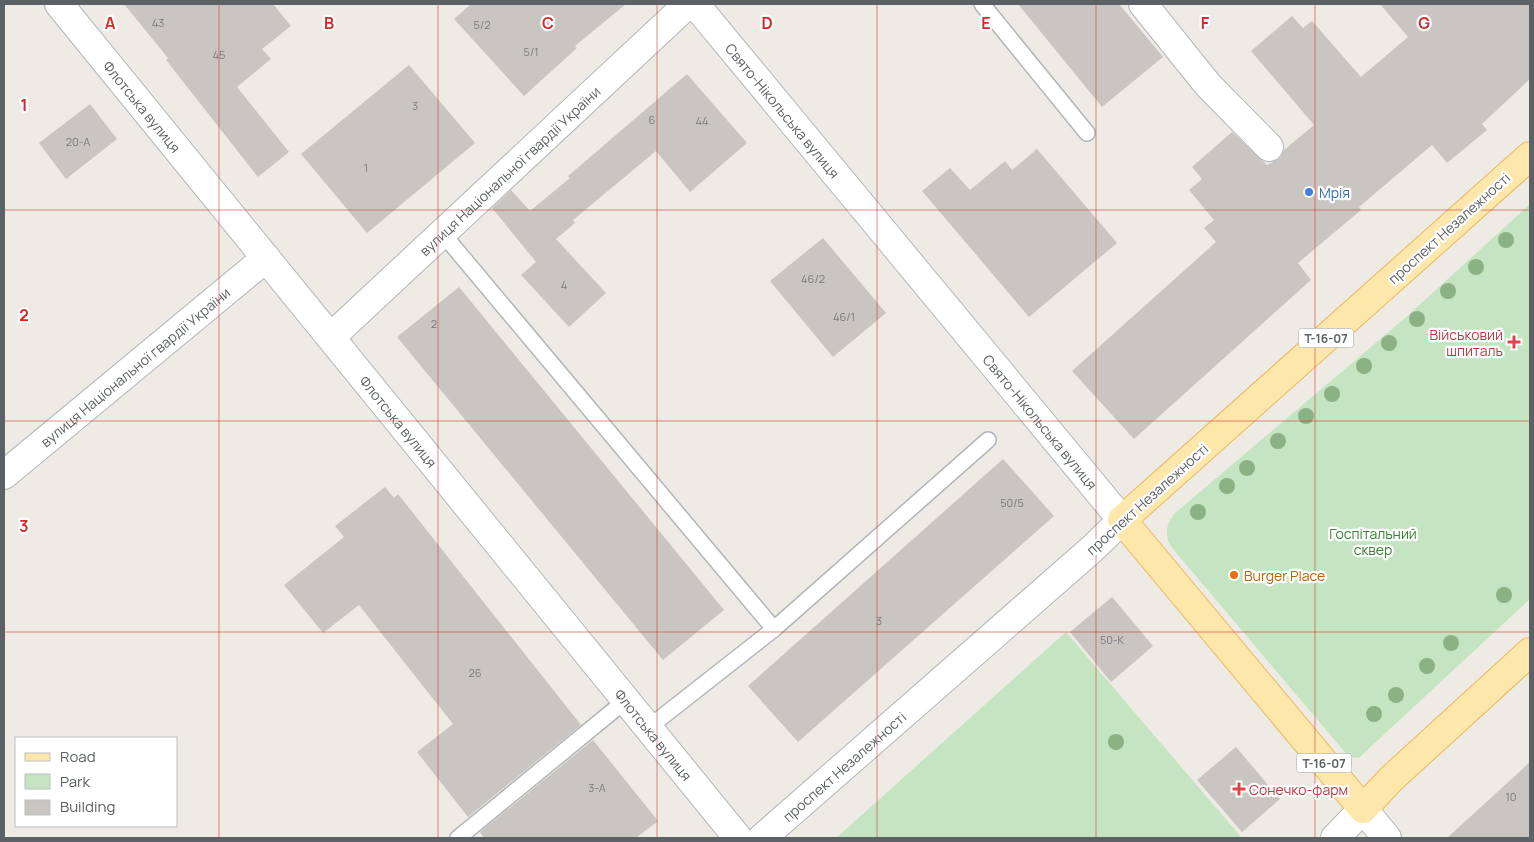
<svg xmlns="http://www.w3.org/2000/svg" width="1534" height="842" viewBox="0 0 1534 842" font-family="Manrope,sans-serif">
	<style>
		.green { fill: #c5e5c2 }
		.building { fill: #c9c6c1 }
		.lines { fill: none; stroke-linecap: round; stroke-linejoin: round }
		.service-casing { stroke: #b2b6b9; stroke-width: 18 }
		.minor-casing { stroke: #b2b6b9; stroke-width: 30 }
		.tertiary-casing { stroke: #b2b6b9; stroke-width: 30 }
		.secondary-casing { stroke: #b3b8bc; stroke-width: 30 }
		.primary-casing { stroke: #eeb75e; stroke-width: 30 }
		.service { stroke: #fff; stroke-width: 15 }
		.minor { stroke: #fff; stroke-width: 28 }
		.tertiary { stroke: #fff; stroke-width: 28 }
		.secondary { stroke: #fff; stroke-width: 28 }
		.primary { stroke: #fde7ab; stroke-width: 28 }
		.tree { fill: #8cb184 }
		.grid { fill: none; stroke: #d62828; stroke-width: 1; stroke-opacity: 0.55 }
		.shop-dot { fill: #3f7fe0; stroke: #fff; stroke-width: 2 }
		.health-dot { fill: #e0444e; stroke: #fff; stroke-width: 2 }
		.food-dot { fill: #e8710a; stroke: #fff; stroke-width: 2 }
		.labels { text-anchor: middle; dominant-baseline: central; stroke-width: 4.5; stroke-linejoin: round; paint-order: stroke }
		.number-label { font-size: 11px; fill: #777a7c }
		.shield { fill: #fff; stroke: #8d9093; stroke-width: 1 }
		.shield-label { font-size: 12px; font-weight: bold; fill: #5c6165 }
		.street-label { font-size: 14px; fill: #5c6165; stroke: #fff }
		.shop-label { font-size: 14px; fill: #366cbe; stroke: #fff; text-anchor: start }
		.health-label { font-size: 14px; fill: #be3a42; stroke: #fff; text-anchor: end }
		.park-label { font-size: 14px; fill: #3b8136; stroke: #fff }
		.food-label { font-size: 14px; fill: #c56008; stroke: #fff; text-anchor: start }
		.grid-label { font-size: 16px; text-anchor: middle; font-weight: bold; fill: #d62828; stroke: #fff; stroke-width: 4.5; stroke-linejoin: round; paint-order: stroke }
	</style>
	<rect width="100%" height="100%" fill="#eeebe4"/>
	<g class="green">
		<path d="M1530,204v395l-167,155 -4,4 -10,-1 -176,-208c-9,-12 -8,-23 1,-35l231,-196z"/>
		<path d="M1066,632l175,205 -2,1h-403z"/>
	</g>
	<g class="building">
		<path d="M124,4h149l18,22 -29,23 9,10 -34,28 52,65 -31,25 -92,-117 2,-2z"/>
		<path d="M471,4h155l-51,42 2,2 -53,48 -70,-77z"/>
		<path d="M1018,4h101l44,53 -61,50z"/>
		<path d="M1380,4h150v75l-48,45 5,6 -40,33 -15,-18 -73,62 2,3 -63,53 13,17 -177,159 -62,-68 144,-129 -12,-14 10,-8 -25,-30 13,-11 -10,-12 40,-35 35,33 13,-7 4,-8 30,-25 -63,-74 41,-35 11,12 9,-7 49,56 47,-40z"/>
		<path d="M409,65l66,78 -108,90 -66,-79z"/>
		<path d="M687,74l60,69 -57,49 -34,-41 -83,69 2,3 -19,16 50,54 -37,34 -48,-52 15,-13 -44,-54 19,-18 19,21 40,-33 -2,-2z"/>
		<path d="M90,104l27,35 -51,40 -27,-36z"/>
		<path d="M1037,149l80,94 -88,74 -107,-126 28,-23 20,22 35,-29 7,9z"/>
		<path d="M823,238l63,75 -53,44 -63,-76z"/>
		<path d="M459,287l265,323 -61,50 -266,-323z"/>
		<path d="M1003,459l51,57 -256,226 -50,-56z"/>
		<path d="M385,487l9,11 4,-4 183,231 -113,92 -51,-65 36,-28 -94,-119 -36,28 -39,-48 60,-48 -9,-11z"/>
		<path d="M1112,597l41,49 -42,36 -41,-50z"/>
		<path d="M593,740l65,81 -22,17h-152l-4,-6z"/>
		<path d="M1236,747l44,52 -38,33 -45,-52z"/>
		<path d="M1530,762v76h-83z"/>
	</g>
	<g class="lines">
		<defs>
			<g id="service">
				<path d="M982,4l105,129"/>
				<path d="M443,234l331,395"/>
				<path d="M648,728l126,-99 214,-189"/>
				<path d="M458,838l167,-137"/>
			</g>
			<g id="minor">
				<path id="s1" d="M59,4l679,834"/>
				<path d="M1143,4l65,81 61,62"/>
				<path id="s2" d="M331,337l357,-333"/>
				<path id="s3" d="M4,475l262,-217"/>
				<path d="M1335,838l28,-29"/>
			</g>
			<g id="tertiary">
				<path id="s4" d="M762,838l330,-289 30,-29"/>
			</g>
			<g id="secondary">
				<path id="s5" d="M695,4l427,516"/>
				<path d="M1363,809l24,29"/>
			</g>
			<path id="primary" d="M1530,156l-408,364 241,289 28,-30 139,-127"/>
		</defs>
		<use href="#service" class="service-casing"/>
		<use href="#minor" class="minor-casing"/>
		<use href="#tertiary" class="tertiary-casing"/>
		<use href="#secondary" class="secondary-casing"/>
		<use href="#primary" class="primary-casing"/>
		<use href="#service" class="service"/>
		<use href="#minor" class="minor"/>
		<use href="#tertiary" class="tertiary"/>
		<use href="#secondary" class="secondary"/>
		<use href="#primary" class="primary"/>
	</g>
	<g class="tree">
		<circle cx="1506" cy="240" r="8"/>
		<circle cx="1476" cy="267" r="8"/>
		<circle cx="1448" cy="291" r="8"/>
		<circle cx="1417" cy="319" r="8"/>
		<circle cx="1389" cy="343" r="8"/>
		<circle cx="1364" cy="366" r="8"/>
		<circle cx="1332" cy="394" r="8"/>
		<circle cx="1306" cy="416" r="8"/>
		<circle cx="1278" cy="441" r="8"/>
		<circle cx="1247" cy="468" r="8"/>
		<circle cx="1227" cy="486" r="8"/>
		<circle cx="1198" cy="512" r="8"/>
		<circle cx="1504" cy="595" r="8"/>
		<circle cx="1451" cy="643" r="8"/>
		<circle cx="1427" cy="666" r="8"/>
		<circle cx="1396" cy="695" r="8"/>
		<circle cx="1374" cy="714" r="8"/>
		<circle cx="1116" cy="742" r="8"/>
	</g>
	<path class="grid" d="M219,4v834M438,4v834M657,4v834M877,4v834M1096,4v834M1315,4v834M4,210h1526M4,421h1526M4,632h1526"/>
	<circle class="shop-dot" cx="1309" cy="192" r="5"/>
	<g class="health-dot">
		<path d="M1511.5 334.5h5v5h5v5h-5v5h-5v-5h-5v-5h5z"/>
		<path d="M1236.5 781.5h5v5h5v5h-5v5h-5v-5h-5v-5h5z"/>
	</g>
	<circle class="food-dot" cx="1234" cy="575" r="5"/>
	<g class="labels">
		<g class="number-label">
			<text x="158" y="22">43</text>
			<text x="482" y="24">5/2</text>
			<text x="531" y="51">5/1</text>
			<text x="219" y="54">45</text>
			<text x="415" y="105">3</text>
			<text x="652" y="119">6</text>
			<text x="702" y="120">44</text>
			<text x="78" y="141">20-А</text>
			<text x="366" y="167">1</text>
			<text x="813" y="278">46/2</text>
			<text x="564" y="284">4</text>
			<text x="844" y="316">46/1</text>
			<text x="434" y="323">2</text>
			<text x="1012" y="502">50/5</text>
			<text x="879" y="620">3</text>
			<text x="1112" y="639">50-К</text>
			<text x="475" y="672">26</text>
			<text x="597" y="787">3-А</text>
			<text x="1511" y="796">10</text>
		</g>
		<g class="shield">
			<rect x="1298.5" y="328.5" width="55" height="19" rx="4"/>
			<rect x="1296.5" y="753.5" width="55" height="19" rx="4"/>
		</g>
		<g class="shield-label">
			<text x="1326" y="338">Т-16-07</text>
			<text x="1324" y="763">Т-16-07</text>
		</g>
		<g class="street-label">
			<text stroke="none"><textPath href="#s1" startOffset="132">Флотська вулиця</textPath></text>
			<text stroke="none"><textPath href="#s5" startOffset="138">Свято-Нікольська вулиця</textPath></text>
			<text stroke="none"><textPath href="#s2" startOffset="244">вулиця Національної гвардії України</textPath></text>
			<text transform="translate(1449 228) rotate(-42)">проспект Незалежності</text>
			<text stroke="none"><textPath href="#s3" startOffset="170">вулиця Національної гвардії України</textPath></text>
			<text stroke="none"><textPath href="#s1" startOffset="538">Флотська вулиця</textPath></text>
			<text stroke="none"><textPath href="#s5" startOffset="542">Свято-Нікольська вулиця</textPath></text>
			<text transform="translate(1147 499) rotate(-42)">проспект Незалежності</text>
			<text stroke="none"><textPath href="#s1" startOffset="942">Флотська вулиця</textPath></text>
			<text stroke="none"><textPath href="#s4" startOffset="109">проспект Незалежності</textPath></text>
		</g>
		<g class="shop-label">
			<text x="1319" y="192">Мрія</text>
		</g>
		<g class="health-label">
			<text x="1503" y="334">Військовий<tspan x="1503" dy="16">шпиталь</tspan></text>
			<text x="1249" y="789" text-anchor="start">Сонечко-фарм</text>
		</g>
		<g class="park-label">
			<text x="1373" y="533">Госпітальний<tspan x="1373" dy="16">сквер</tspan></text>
		</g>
		<g class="food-label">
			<text x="1244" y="575">Burger Place</text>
		</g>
	</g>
	<g class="grid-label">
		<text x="110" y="29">A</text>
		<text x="329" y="29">B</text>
		<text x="548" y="29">C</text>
		<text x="767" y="29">D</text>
		<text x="986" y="29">E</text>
		<text x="1205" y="29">F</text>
		<text x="1424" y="29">G</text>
		<text x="24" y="111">1</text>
		<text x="24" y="321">2</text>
		<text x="24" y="532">3</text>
	</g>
	<rect width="1534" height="842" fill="none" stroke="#5c6165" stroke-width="10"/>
	<rect x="15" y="737" width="162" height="90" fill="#ffffff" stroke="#bec0c1"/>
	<rect x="25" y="753" width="25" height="8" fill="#fde7ab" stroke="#bec0c1"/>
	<text x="60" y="762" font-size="15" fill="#5c6165">Road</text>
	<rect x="25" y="774" width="25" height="15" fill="#c5e5c2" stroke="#bec0c1"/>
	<text x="60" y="787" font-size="15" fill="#5c6165">Park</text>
	<rect x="25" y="800" width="25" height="15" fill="#c9c6c1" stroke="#bec0c1"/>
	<text x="60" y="812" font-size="15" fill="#5c6165">Building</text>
</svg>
